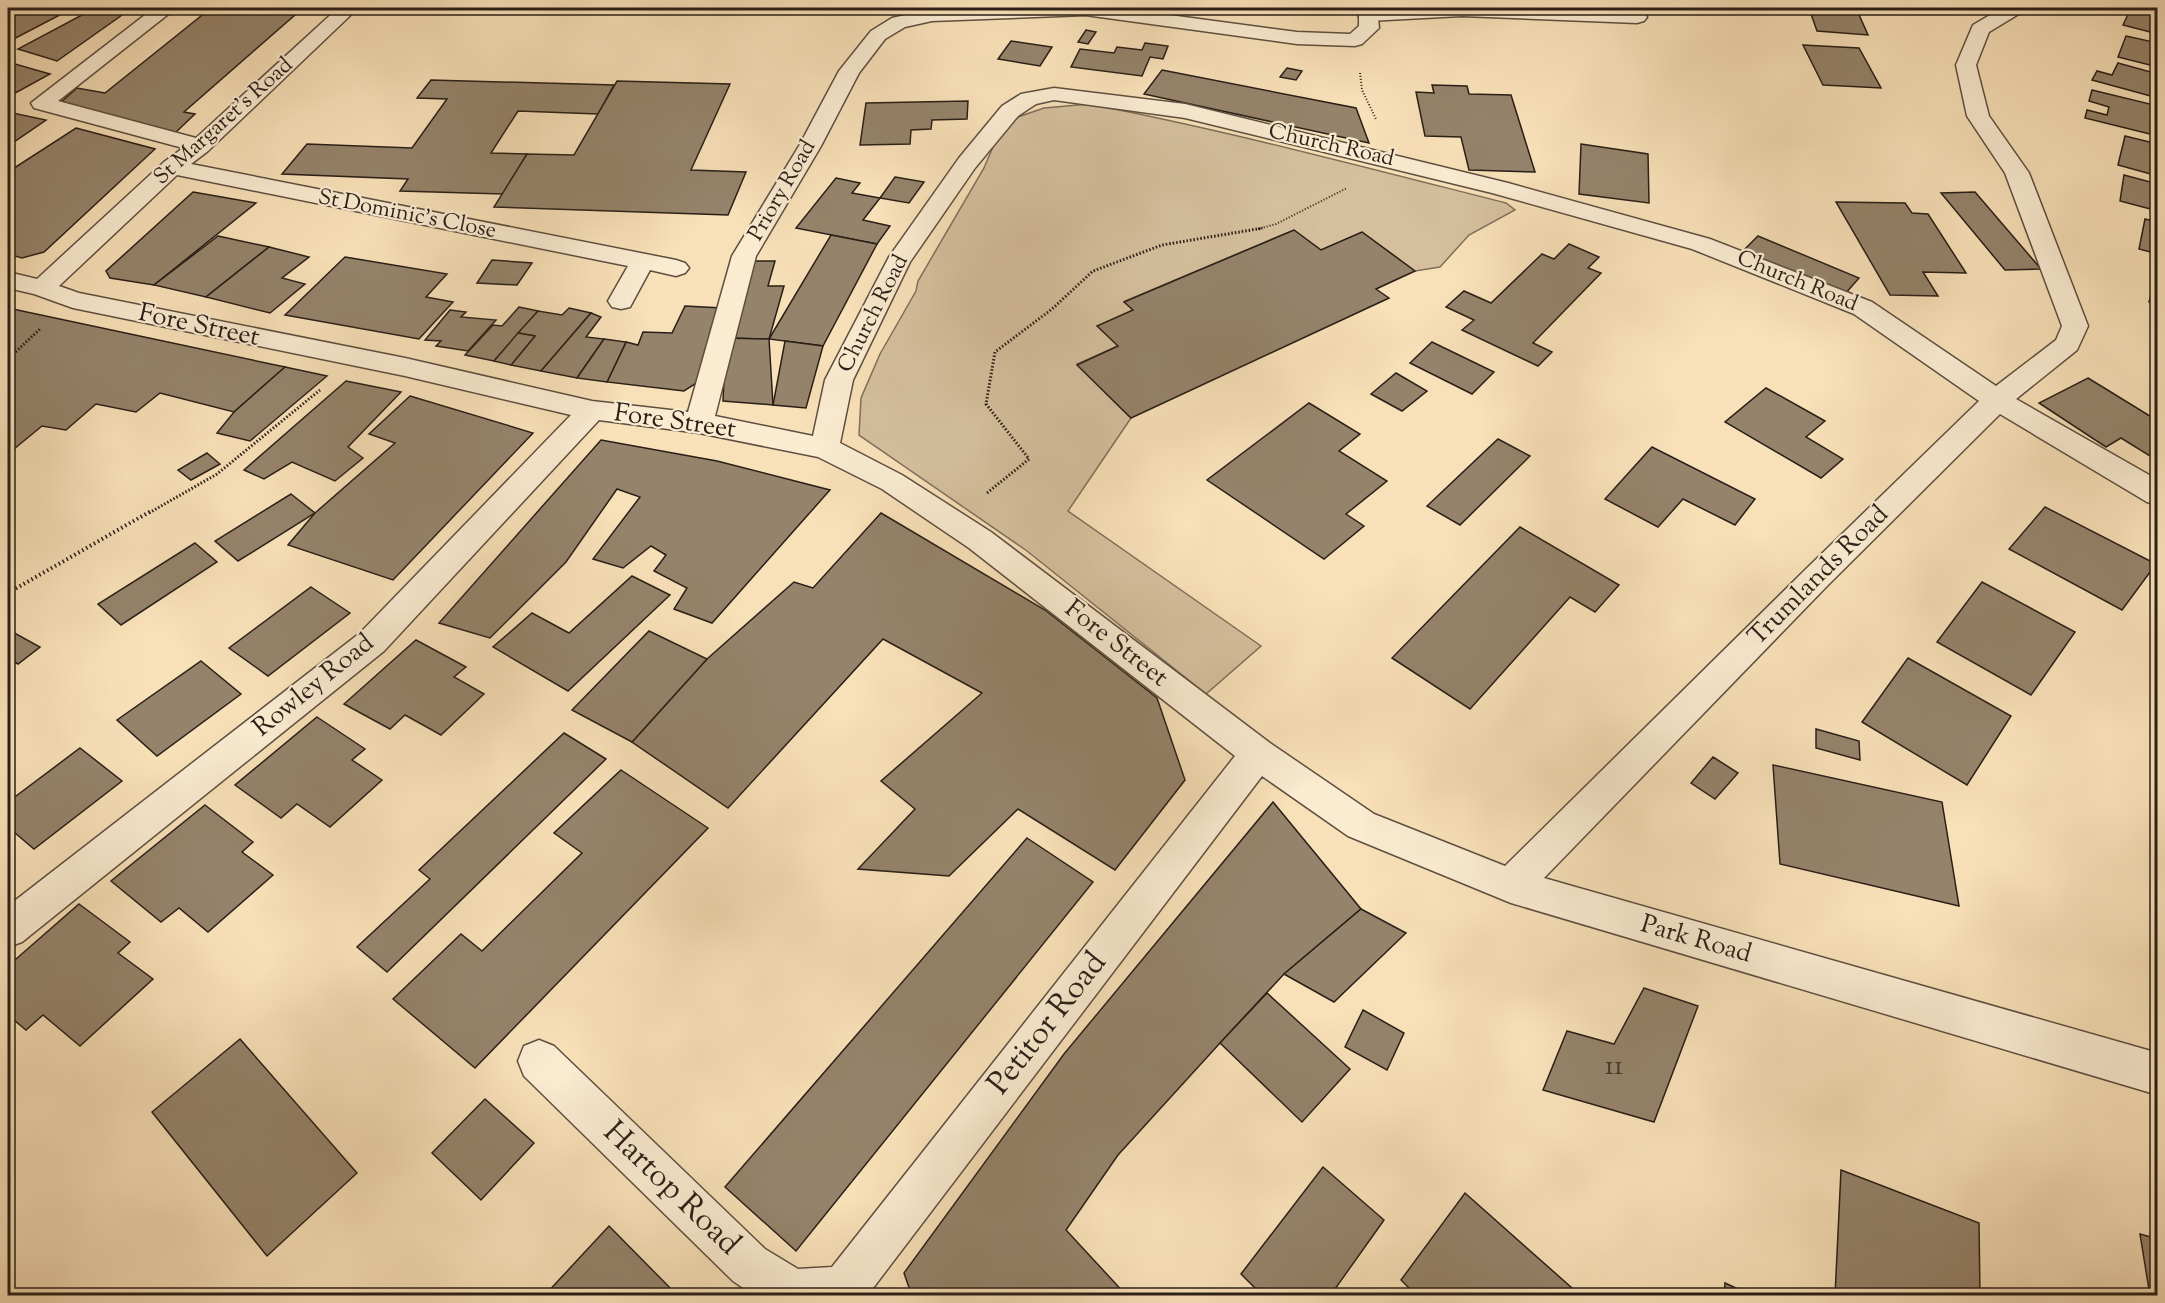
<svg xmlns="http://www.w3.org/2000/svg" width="2165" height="1303" viewBox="0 0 2165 1303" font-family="'Sorts Mill Goudy',serif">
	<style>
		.green { fill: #d5bf9d; stroke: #7f6f5a; stroke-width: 1.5 }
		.building { fill: #95836b; stroke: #291f17; stroke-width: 1.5 }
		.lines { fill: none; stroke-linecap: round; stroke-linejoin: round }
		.lane-casing { stroke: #5d4f3f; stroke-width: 3 }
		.street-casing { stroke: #5d4f3f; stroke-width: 3 }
		.path-far2 { stroke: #291f17; stroke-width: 2; stroke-dasharray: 1 2; stroke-linecap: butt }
		.path-far1 { stroke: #291f17; stroke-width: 3; stroke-dasharray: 1.5 2; stroke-linecap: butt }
		.path { stroke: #291f17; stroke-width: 4; stroke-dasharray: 1.5 3; stroke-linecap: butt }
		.lane { fill: #faebd1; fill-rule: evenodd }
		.street { fill: #faebd1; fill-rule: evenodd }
		.labels { text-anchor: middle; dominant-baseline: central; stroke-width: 4.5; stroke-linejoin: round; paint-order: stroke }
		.far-street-label { font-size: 22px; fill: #291f17; stroke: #faebd1 }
		.street-label { font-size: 26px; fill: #291f17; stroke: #faebd1 }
		.near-number-label { font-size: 27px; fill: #44382c }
		.near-street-label { font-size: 32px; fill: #291f17; stroke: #faebd1 }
	</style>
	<rect width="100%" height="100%" fill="#f8e0b8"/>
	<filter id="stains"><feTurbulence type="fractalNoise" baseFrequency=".00333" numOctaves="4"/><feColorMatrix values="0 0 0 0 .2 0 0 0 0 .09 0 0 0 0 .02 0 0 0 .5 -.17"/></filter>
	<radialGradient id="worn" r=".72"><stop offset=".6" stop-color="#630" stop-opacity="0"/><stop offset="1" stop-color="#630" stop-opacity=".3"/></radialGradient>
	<path class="green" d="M1089,104c140,27 279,64 417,99l9,7 -46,25 -29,32 -25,4 -53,-39 -41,18 -27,-20 -169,71 8,9 -15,36 -41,18 54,54 -63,93 193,135 -55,48 -179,-143 -168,-116 2,-37 19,-44 36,-63 2,-10 66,-113 14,-33 17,-17 29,-10z"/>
	<g class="building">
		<path d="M8,8h65l-65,34z"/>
		<path d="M95,8h37l-75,53 -39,-12z"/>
		<path d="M211,8h92l-119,104 11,2 -20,19 -115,-30 17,-15 28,5z"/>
		<path d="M1239,8h89v5l-89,-4z"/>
		<path d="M1544,8h106l2,3 -94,1 -13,-1z"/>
		<path d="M1809,8h47l12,27 -51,-4z"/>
		<path d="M2131,8l27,6v20l-35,-9z"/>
		<path d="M1086,30l10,2 -8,12 -10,-2z"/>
		<path d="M2126,36l32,7v24l-40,-10z"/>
		<path d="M1011,41l41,6 -12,19 -42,-7z"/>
		<path d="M1145,43l23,3 -5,13 -13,-2 -8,19 -71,-9 9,-18 34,4 3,-6 25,3z"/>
		<path d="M1803,45l56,3 22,40 -58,-3z"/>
		<path d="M8,62l42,12 -42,23z"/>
		<path d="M2118,63l40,11v24l-66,-18 5,-9 15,4z"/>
		<path d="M1287,68l15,3 -6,9 -16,-3z"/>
		<path d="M1162,70l194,38 13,35 -225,-49z"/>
		<path d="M431,80l183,5 -16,29 -80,-3 -27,42 36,1 -24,40 -103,-3 8,-12 -126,-5 25,-30 105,4 35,-49 -30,-1z"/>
		<path d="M617,81l113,3 -39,86 55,2 -18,43 -234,-8 33,-53 47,1z"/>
		<path d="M1432,85l35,1 2,8 42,1 24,77 -66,-2 -8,-33 -36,-1 -9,-44 18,1z"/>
		<path d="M2092,90l66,16v30l-73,-18 2,-8 20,5 2,-8 -20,-6z"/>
		<path d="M968,101l-1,18 -35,1 -1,9 -20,1 -1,14 -50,1 6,-42z"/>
		<path d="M8,112l38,8 -38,26z"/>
		<path d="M76,128l79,21 -111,103 -22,6 -14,-4v-82z"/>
		<path d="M2125,136l33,8v32l-40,-11z"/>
		<path d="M1581,144l67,10 1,49 -70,-9z"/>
		<path d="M2124,175l34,9v27l-38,-10z"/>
		<path d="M895,177l29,5 -15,21 -29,-5z"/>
		<path d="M836,178l24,5 -8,10 28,5 -17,22 27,6 -13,18 -81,-16z"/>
		<path d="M193,192l63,11 -102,82 -44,-7 -4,-7z"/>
		<path d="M1975,192l66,77 -36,1 -64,-77z"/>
		<path d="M1836,202l69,1 7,10 16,1 38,59 -43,-1 15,24 -48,-1z"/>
		<path d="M2145,219l13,3v32l-19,-5z"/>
		<path d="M1294,230l27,20 41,-18 53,39 -39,18 13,9 -258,120 -54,-53 41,-19 -21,-20 36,-16 -9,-8z"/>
		<path d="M831,235l46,9 -54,102 -54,-7z"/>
		<path d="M218,236l51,11 -63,50 -52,-12z"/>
		<path d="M1758,236l101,42 -15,17 -102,-43z"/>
		<path d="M1569,244l30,13 -11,11 13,5 -68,70 19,9 -14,14 -76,-36 12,-10 -28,-13 18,-16 27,12 51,-49 12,5z"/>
		<path d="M269,247l40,10 -27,21 23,6 -35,29 -64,-16z"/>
		<path d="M345,257l102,17 -21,23 27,5 -34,37 -134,-24z"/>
		<path d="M492,260l40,3 -15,22 -40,-2z"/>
		<path d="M749,261h26l-7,25h16l-15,53 -43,-1z"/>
		<path d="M2158,271v33l-9,-2z"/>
		<path d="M685,306l37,2 -21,72 -17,11 -77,-9 19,-40 12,3 5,-13 29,1z"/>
		<path d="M519,307l19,4 -44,50 -29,-6 28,-30 9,1z"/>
		<path d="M8,308l277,59 -51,45 -74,-19 -24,19 -40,-8 -30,26 -24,-4 -34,28z"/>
		<path d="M569,308l22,5 -50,58 -30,-6 24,-29 -17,-3 20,-22 24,4z"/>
		<path d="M450,310l16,2 -5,5 35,3 -28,31 -32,-5 5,-5 -16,-1z"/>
		<path d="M591,313l10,4 -15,20 18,2 -27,39 -36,-7z"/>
		<path d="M518,333l17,3 -24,29 -17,-4z"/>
		<path d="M726,338l43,1 4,66 -50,-4z"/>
		<path d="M604,339l22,3 -19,40 -30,-4z"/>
		<path d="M785,341l38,5 -17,62 -33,-3z"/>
		<path d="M1432,342l62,30 -22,22 -62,-31z"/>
		<path d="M285,367l42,9 -77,65 -33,-8 17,-21z"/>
		<path d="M1396,373l31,18 -25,20 -31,-17z"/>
		<path d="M2088,378l70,43v40l-37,-23 -15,9 -67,-44z"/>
		<path d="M346,381l55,11 -53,55 15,11 -28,23 -43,-19 -28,17 -20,-9z"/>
		<path d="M1766,388l59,33 -19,16 37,22 -22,19 -96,-56z"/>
		<path d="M410,396l123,37 -140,147 -105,-35 27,-32 80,-70 -26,-9z"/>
		<path d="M1309,403l51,31 -21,17 48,30 -41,33 18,12 -40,33 -117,-79z"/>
		<path d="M1498,439l32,17 -70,69 -33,-19z"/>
		<path d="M601,440l116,21 113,29 -118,133 -38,-14 13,-21 -33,-17 12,-16 -15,-9 -28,22 -30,-9 47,-62 -23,-8 -51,73 -76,76 -51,-15z"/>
		<path d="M1652,447l103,52 -20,26 -52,-26 -25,28 -53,-28z"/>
		<path d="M207,453l13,11 -29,16 -13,-10z"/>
		<path d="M291,494l24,19 -77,48 -23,-20z"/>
		<path d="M2045,507l111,57 -34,46 -113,-61z"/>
		<path d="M881,513l164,97 112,88 28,82 -70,90 -97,-61 -69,67 -91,-7 57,-60 -34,-28 101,-88 -99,-54 -155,169 -96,-66 75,-83 87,-77 19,6z"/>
		<path d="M1520,527l99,58 -24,27 -25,-15 -100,112 -78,-51z"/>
		<path d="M195,543l22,19 -96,63 -23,-21z"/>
		<path d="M632,576l38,19 -102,96 -75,-44 39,-34 37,20z"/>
		<path d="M1982,582l93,50 -44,63 -94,-53z"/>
		<path d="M311,587l39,26 -82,63 -39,-28z"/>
		<path d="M9,630l31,17 -22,17 -10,-6z"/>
		<path d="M649,631l58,28 -75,83 -60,-32z"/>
		<path d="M416,640l50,27 -12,10 30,17 -43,41 -36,-20 -15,14 -46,-25z"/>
		<path d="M1908,658l103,58 -44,69 -105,-63z"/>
		<path d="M201,661l40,33 -84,62 -40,-36z"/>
		<path d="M317,717l48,32 -13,11 30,20 -52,47 -33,-23 -16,14 -46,-33z"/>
		<path d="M1816,729l43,12 1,19 -44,-12z"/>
		<path d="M564,733l42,26 -219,213 -30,-25 73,-68 -11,-9z"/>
		<path d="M80,748l42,33 -88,68 -26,-22v-25z"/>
		<path d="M1713,757l25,16 -23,26 -24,-16z"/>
		<path d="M1773,765l169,37 17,104 -179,-42z"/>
		<path d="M621,770l87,58 -233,240 -82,-69 68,-65 21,17 100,-98 -28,-20z"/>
		<path d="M1273,802l88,107 -77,65 -64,69 -102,112 -52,75 61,66h-215l-8,-23 160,-219z"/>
		<path d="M205,805l48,37 -11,10 31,23 -65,57 -29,-24 -18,14 -50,-41z"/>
		<path d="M1027,838l66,44 -297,369 -71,-64z"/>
		<path d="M79,904l51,38 -12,11 35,26 -73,67 -37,-31 -17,15 -18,-15v-49z"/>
		<path d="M1361,909l45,24 -72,69 -50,-28z"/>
		<path d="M1644,988l54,18 -44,116 -111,-32 24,-59 47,13z"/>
		<path d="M1267,993l83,76 -48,53 -82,-79z"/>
		<path d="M1363,1010l41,23 -17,37 -42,-23z"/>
		<path d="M240,1039l117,134 -90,83 -115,-144z"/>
		<path d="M485,1099l49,44 -53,57 -49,-47z"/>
		<path d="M1323,1167l61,53 -54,76h-67l-22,-22z"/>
		<path d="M1841,1170l138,53 1,73h-145z"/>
		<path d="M1465,1193l116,103h-164l-16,-16z"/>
		<path d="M609,1226l69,70h-134z"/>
		<path d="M2140,1234l18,5v57h-8z"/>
		<path d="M1725,1283l28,13h-29z"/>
	</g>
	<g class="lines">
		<defs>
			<path id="lane" d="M1397,8h151l89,3 7,2 3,4 -3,4 -7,2 -175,-7 -94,5 -7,-2 -3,-4 3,-4z"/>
			<path id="street" d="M154,8h22l-118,93 138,37 142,-130h20l-150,143 -17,13 485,96 9,3 4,5 -4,5 -9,3 -26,-6 -20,37 -9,2 -9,-2 -4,-6 20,-35 -451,-91 -118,111 20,7 326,65 187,43 96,11 44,-156 67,-110 40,-75 32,-40 21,-13 40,-9 185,-1 180,24 53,2 9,-8v-18h18l2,20 -17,16 -7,2 -58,-2 -212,-29 -153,6 -27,6 -20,12 -26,34 -38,73 -65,110 -41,160 98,20 12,-56 64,-123 70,-99 43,-52 19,-12 33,-6 131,16 323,79 202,56 162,63 124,84 60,-46 6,-14 -57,-153 -38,-57 -11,-51 17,-40 29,-17h22l-2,4 -33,20 -13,33 13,51 40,57 59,153 -11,24 -61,49 142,81v25l-11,-3 -147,-88 -172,171 -284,293 614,175v42l-647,-192 -163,-67 -86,-60 -395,520h-112l-22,-15 -209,-205 -6,-15 6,-15 15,-6 15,6 211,203 33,20 34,-2 403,-511 -266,-208 -87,-59 -64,-32 -119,-24 -100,-13 -215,231 -362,291 -14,5v-41l352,-273 211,-218 -166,-39 -332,-68 -39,-14 -26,-6v-16l29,7 127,-117 19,-14 -149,-40 -3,-5zM1054,100l131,18 307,75 200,56 162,65 125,87 -173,168 -301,297 -131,-52 -104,-71 -279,-211 -89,-57 -62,-32 13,-63 57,-118 65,-94 43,-52 18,-12z"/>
		</defs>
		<use href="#lane" class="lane-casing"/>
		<use href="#street" class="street-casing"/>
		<g class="path-far2">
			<path d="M1360,73l2,17 14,29"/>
			<path d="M1258,229l18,-5 71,-36"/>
		</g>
		<g class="path-far1">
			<path d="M8,359l32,-30"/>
			<path d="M987,493l42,-34 -43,-55 9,-52 57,-43 41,-38 69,-26 101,-17"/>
			<path d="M149,513l68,-39 103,-84"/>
		</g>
		<path class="path" d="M8,593l143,-82"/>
		<use href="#lane" class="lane"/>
		<use href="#street" class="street"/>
	</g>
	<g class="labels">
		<g class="far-street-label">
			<text transform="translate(224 122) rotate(-42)">St Margaret's Road</text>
			<text transform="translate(1331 146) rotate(13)">Church Road</text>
			<text transform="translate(783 191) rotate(-60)">Priory Road</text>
			<text transform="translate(407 215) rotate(11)">St Dominic's Close</text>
			<text transform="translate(1797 282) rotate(22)">Church Road</text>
			<text transform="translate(874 314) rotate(-63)">Church Road</text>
		</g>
		<g class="street-label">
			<text transform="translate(199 326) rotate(12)">Fore Street</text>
			<text transform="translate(675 422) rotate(8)">Fore Street</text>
			<text transform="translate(1819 576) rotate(-45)">Trumlands Road</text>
			<text transform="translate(1116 644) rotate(38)">Fore Street</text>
			<text transform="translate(314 686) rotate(-39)">Rowley Road</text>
			<text transform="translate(1696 940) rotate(16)">Park Road</text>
		</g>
		<g class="near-number-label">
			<text x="1614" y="1067">11</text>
		</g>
		<g class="near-street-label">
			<text transform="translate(1048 1024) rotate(-52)">Petitor Road</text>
			<text transform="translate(671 1189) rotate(44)">Hartop Road</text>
		</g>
	</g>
	<rect width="2165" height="1303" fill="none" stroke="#f8e0b8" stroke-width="30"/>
	<rect x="9" y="9" width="2147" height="1285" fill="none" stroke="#291f17" stroke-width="3"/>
	<rect x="15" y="15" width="2135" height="1273" fill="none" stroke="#291f17" stroke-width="1.5"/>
	<rect width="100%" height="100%" filter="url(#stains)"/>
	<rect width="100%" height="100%" fill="url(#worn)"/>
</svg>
